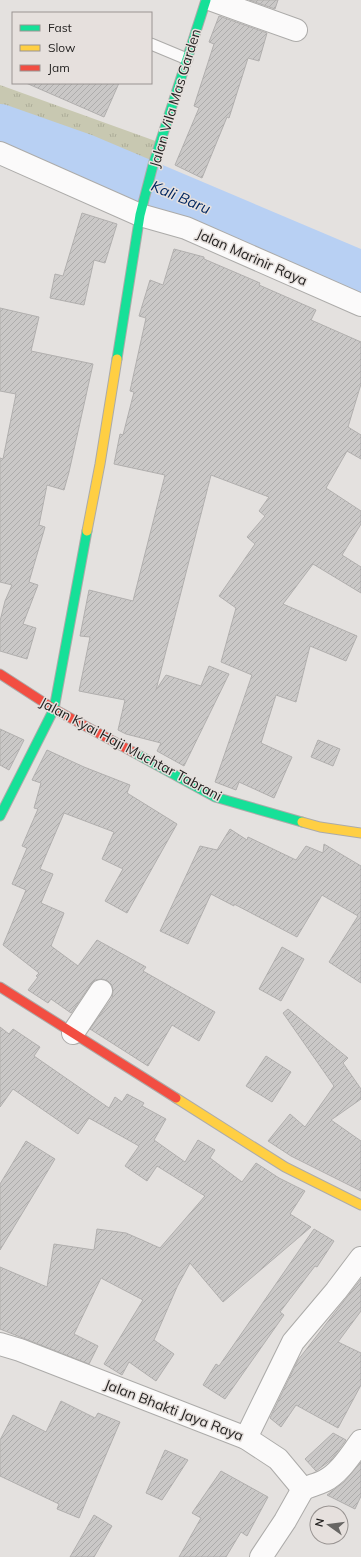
<svg xmlns="http://www.w3.org/2000/svg" width="361" height="1557" viewBox="0 0 361 1557" font-family="Mulish,sans-serif">
	<style>
		.grass { fill: url(#grass-tufts) }
		.lines { fill: none; stroke-linecap: round; stroke-linejoin: round }
		.river { stroke: #b8d0f3; stroke-width: 44 }
		.building { fill: url(#building-hatch); stroke: #b1afae }
		.lane-casing { stroke: #acaba9; stroke-width: 13 }
		.street-casing { stroke: #acaba9; stroke-width: 24 }
		.fast-casing { stroke: #acaba9; stroke-width: 11 }
		.slow-casing { stroke: #acaba9; stroke-width: 11 }
		.jam-casing { stroke: #acaba9; stroke-width: 11 }
		.lane { stroke: #fbfafa; stroke-width: 11 }
		.street { stroke: #fbfafa; stroke-width: 22 }
		.fast { stroke: #16e098; stroke-width: 9 }
		.slow { stroke: #ffcf43; stroke-width: 9 }
		.jam { stroke: #f24e42; stroke-width: 9 }
		.labels { text-anchor: middle; dominant-baseline: central; stroke-width: 3; stroke-linejoin: round; paint-order: stroke }
		.street-label { font-size: 14px; fill: #252322; stroke: #e6e0dd }
		.water-label { font-size: 15px; font-style: italic; fill: #002660; stroke: #e6e0dd }
	</style>
	<defs>
		<pattern id="grass-tufts" width="24" height="20" patternUnits="userSpaceOnUse"><rect width="24" height="20" fill="#c8c8b1"/><path d="M3 7l-1-3M5 7V3M7 7l1-3M15 17l-1-3M17 17v-4M19 17l1-3" fill="none" stroke="#acac98"/></pattern>
		<pattern id="building-hatch" width="6" height="6" patternUnits="userSpaceOnUse"><rect width="6" height="6" fill="#cac8c7"/><path d="M-1 1l2-2M0 6l6-6M5 7l2-2" fill="none" stroke="#adacab"/></pattern>
	</defs>
	<rect width="100%" height="100%" fill="#e4e1df"/>
	<path class="grass" d="M0,85l161,58 -21,72 -140,-62z"/>
	<g class="lines">
		<path class="river" d="M0,126l85,30 276,117"/>
	</g>
	<g class="building">
		<path d="M249,0h29l-3,9z"/>
		<path d="M219,16l48,17 -8,28 -11,-3 -19,60 -2,-1 -25,61 -27,-13 24,-57 -5,-2 20,-62 -5,-2z"/>
		<path d="M26,83h93l-15,34z"/>
		<path d="M82,213l35,11 -12,39 -11,-3 -10,45 -34,-7 5,-24 8,2z"/>
		<path d="M174,249l30,8v2l56,24 -1,2 57,25 -5,10 50,22v42l-13,43 13,8v24l-14,-8 -21,37 35,23v13l-19,31 19,12v26l-48,-29 -30,40 74,32 -11,25 -36,-15 -14,56 -20,-7 -15,48 31,14 -18,41 -35,-16 -3,8 -21,-8 37,-107 -31,-13 15,-54 -17,-12 36,-52 -8,-7 18,-21 -6,-5 10,-14 -58,-22 -55,215 10,-15 35,11 8,-20 20,8 -45,92 -27,-15 4,-8 -35,-9 -8,-4 7,-30 -46,-9 11,-54 -10,-1 9,-46 44,11 32,-126 -51,-11 6,-30 3,1 11,-43 -4,-1 16,-73 -7,-2 11,-36 13,5z"/>
		<path d="M0,308l39,9 -8,34 62,13 -24,108 -5,18 -17,-5 -8,40 6,2 -16,55 9,3 -15,39 13,4 -9,31 -27,-8v-30l5,-20 7,-16 -12,-3v-124l3,1 13,-65 -16,-3z"/>
		<path d="M0,729l24,11 -15,30 -9,-5z"/>
		<path d="M318,740l22,9 -7,17 -22,-9z"/>
		<path d="M47,750l37,17 46,18 -3,8 50,31 -50,89 -22,-12 18,-32 -21,-10 12,-27 -50,-19 -24,56 13,5 -12,29 23,10 -13,33 27,20 19,-26 49,27 -3,4 72,41 -16,29 -27,-16 -24,41 -58,-37 22,-31 1,-7 -1,-6 -4,-4 -6,-2 -7,1 -4,4 -20,29 -20,-14 -3,4 -20,-13 10,-13 -2,-1 3,-3 -36,-28 23,-55 -14,-6 15,-36 -5,-2 16,-37 -4,-1 7,-25 -9,-3z"/>
		<path d="M230,829l17,11 1,-3 48,23 10,-14 17,7 1,-9 37,22v117l-32,-21 29,-46 -36,-21 -25,42 -63,-33v2l-23,-12 -23,50 -28,-13 40,-85 17,4z"/>
		<path d="M282,947l22,12 -23,42 -22,-12z"/>
		<path d="M288,1009l60,49 -5,5 18,26v10l-30,21 30,21v50l-70,-35 -23,-15 22,-27 15,13 29,-41 -51,-73z"/>
		<path d="M0,1027l9,7 4,-5 27,18 -6,9 75,52 6,-11 7,5 5,-8 17,9 -2,3 24,13 -12,21 31,22 13,-22 17,10 -5,8 32,24 14,-19 23,15 26,13 -15,23 21,13 -88,75 -33,-39 -13,24 -23,53 20,14 -18,27 -27,-19 -7,13 -18,-11 39,-64 -42,-22 -27,56 24,12 -9,18 -89,-35v-62l47,20 7,-43 40,6 3,-21 29,4 34,15 45,-52 -48,-30 -10,15 -22,-15 14,-20 -50,-28 -11,16 -65,-45 -13,18z"/>
		<path d="M266,1056l25,16 -19,30 -26,-16z"/>
		<path d="M26,1141l29,18 -55,91v-66z"/>
		<path d="M314,1229l20,12 -17,26 -2,-1 -35,46 4,3 -59,84 -22,-14 13,-21 3,2z"/>
		<path d="M361,1279v32l-23,31 23,11v32l-23,43 -42,-23 -15,22 -11,-9 28,-58z"/>
		<path d="M61,1401l34,17 3,-5 22,9 -41,96 -22,-9 2,-5 -59,-28v-36l13,-25 33,17z"/>
		<path d="M333,1433l13,7 -15,20 -15,11 -11,-12z"/>
		<path d="M165,1450l23,10 -26,40 -16,-7z"/>
		<path d="M361,1462v34l-6,13 -28,-14 17,-13z"/>
		<path d="M221,1471l47,26 -21,39 -6,-4 -15,25h-47l22,-39 -9,-5z"/>
		<path d="M94,1515l18,11 -18,31h-24z"/>
	</g>
	<g class="lines">
		<defs>
			<path id="lane" d="M151,44l36,15"/>
			<g id="street">
				<path d="M212,0l84,30"/>
				<path d="M0,153l140,62 46,13 175,77"/>
				<path d="M73,1033l28,-42"/>
				<path d="M0,1344l20,6 226,88 32,21 25,30"/>
				<path d="M246,1438l47,-96 43,-51 25,-33"/>
				<path d="M303,1489c7,-3 15,-5 21,-8 16,-8 27,-27 37,-40"/>
				<path d="M261,1557l24,-36 18,-32"/>
			</g>
			<g id="fast">
				<path d="M117,359l23,-144 13,-50 53,-165"/>
				<path d="M133,752l82,45 87,25"/>
				<path d="M0,816l54,-107 33,-178"/>
			</g>
			<g id="slow">
				<path d="M87,531l13,-67 17,-105"/>
				<path d="M302,822l18,5 41,6"/>
				<path d="M176,1098l109,69 76,38"/>
			</g>
			<g id="jam">
				<path d="M0,674l54,35 79,43"/>
				<path d="M0,987l176,111"/>
			</g>
		</defs>
		<use href="#lane" class="lane-casing"/>
		<use href="#street" class="street-casing"/>
		<use href="#fast" class="fast-casing"/>
		<use href="#slow" class="slow-casing"/>
		<use href="#jam" class="jam-casing"/>
		<use href="#lane" class="lane"/>
		<use href="#street" class="street"/>
		<use href="#fast" class="fast"/>
		<use href="#slow" class="slow"/>
		<use href="#jam" class="jam"/>
	</g>
	<g class="labels">
		<g class="street-label">
			<text transform="translate(175 98) rotate(-73)">Jalan Vila Mas Garden</text>
			<text transform="translate(252 257) rotate(24)">Jalan Marinir Raya</text>
			<text transform="translate(131 749) rotate(28)">Jalan Kyai Haji Muchtar Tabrani</text>
			<text transform="translate(174 1410) rotate(21)">Jalan Bhakti Jaya Raya</text>
		</g>
		<g class="water-label">
			<text transform="translate(181 197) rotate(23)">Kali Baru</text>
		</g>
	</g>
	<rect x="12" y="12" width="140" height="72" fill="#e6e0dd" stroke="#999492"/>
	<rect x="20" y="25" width="20" height="6" fill="#16e098" stroke="#999492"/>
	<text x="48" y="32" font-size="12" fill="#252322">Fast</text>
	<rect x="20" y="45" width="20" height="6" fill="#ffcf43" stroke="#999492"/>
	<text x="48" y="52" font-size="12" fill="#252322">Slow</text>
	<rect x="20" y="65" width="20" height="6" fill="#f24e42" stroke="#999492"/>
	<text x="48" y="72" font-size="12" fill="#252322">Jam</text>
	<g transform="translate(329 1525) rotate(284)"><circle r="19" fill="#e6e0dd" stroke="#999492"/>
	<path d="M0-3L7 15L0 10L-7 15Z" fill="#686664"/>
	<text y="-6" font-size="11" font-weight="bold" text-anchor="middle" fill="#252322">N</text>
	</g>
</svg>
